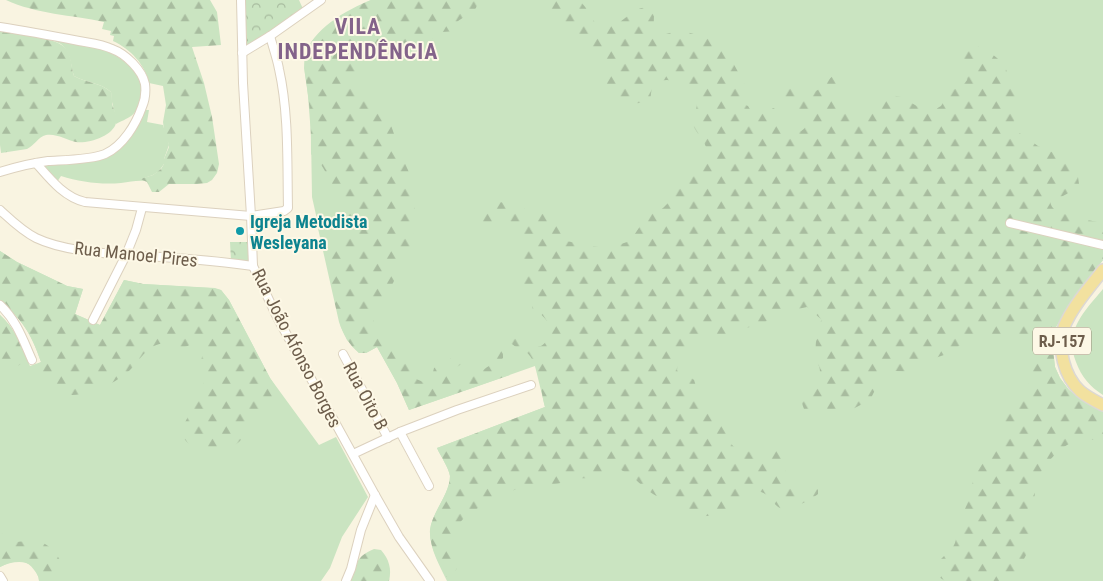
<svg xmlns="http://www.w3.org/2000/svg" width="1103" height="581" viewBox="0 0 1103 581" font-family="'Roboto Condensed',sans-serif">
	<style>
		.green { fill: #cae4c1 }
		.forest { fill: url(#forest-firs) }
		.park { fill: url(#park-crowns) }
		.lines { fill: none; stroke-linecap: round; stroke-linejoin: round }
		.minor-casing { stroke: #dcd1be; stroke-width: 10 }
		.primary-casing { stroke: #dcd8d4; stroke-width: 14 }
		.minor { stroke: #fff; stroke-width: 8 }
		.primary { stroke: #f2e19f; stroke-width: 11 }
		.culture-dot { fill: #0f9aa8; stroke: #fdf8e6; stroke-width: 2 }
		.labels { text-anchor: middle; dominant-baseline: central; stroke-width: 4; stroke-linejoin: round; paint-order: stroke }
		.shield { fill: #fdf8e6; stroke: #988c7a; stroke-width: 1 }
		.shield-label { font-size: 16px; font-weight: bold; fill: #6d5d4b }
		.culture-label { font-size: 18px; font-weight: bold; fill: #0d838f; stroke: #fdf8e6; text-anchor: start }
		.street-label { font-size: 18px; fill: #6d5d4b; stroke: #fdf8e6 }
		.district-label { font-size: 22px; font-weight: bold; letter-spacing: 1px; fill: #83638a; stroke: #fdf8e6 }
	</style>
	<defs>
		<pattern id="forest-firs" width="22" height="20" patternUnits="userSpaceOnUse" patternTransform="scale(1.25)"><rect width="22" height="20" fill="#cae4c1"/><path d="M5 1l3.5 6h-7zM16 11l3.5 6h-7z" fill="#a8bc9f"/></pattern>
		<pattern id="park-crowns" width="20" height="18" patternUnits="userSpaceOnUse" patternTransform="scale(1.25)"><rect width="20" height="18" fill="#cae4c1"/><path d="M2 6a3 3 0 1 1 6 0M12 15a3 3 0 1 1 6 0" fill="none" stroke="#a8bc9f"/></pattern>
	</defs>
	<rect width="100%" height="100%" fill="#f9f4e1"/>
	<g class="green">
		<path d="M371,0h732v260l-31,40 -9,15 -7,12 -2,10 -1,13 2,17 5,11 9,12 12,10 22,12v169h-656c-7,-15 -18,-33 -17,-51 2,-18 20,-36 20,-54 -1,-8 -10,-21 -13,-28l108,-41 -10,-41 -126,44 -12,-27 -20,-36 -11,6h-7l-12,-13 -6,-13 -29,-130 -1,-62 -3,-40 -4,-27 1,-11 3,-8 4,-8 8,-9 20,-16z"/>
		<path d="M52,40c32,6 63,6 84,33 6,8 8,15 5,25 -5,18 -9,18 -25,26v-6l-4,-16 -1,-10c-11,-10 -25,-9 -37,-16 -3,-9 -3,-23 -11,-30 -2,-3 -8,-4 -11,-6z"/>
		<path d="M144,110h5l-2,12 16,3 6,20 -5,14v5l-5,7 -6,4 -12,4 4,2c-8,-1 -15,1 -24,2 -19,2 -41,-1 -60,-7l-4,6 -15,-16 57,-6 33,-26 8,-12z"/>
		<path d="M0,251l17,11 46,22 4,2 16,3 -8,25 25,11 24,-45 19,4 72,4 6,2 8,10 41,78 49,67 17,-8 32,60 -26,40 -12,31 -9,13h-282c-3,-22 -22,-22 -39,-14v-252c15,14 22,32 30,51l11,-4c-10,-29 -18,-41 -41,-62z"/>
		<path d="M1103,289v106c-13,-8 -22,-19 -27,-33 -12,-32 8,-50 27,-73z"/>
	</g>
	<g class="forest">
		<path d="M6,0h204l7,12 4,33 -29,2 12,36 8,34 7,47 -2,9 -5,7 -5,3 -10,1h-28l-10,8h-7l-5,-10 -7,-3 13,-4 8,-6 3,-5v-5l5,-12 -1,-5 -3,-4 -2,-16 3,-17 -3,-19 -14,-3c-4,-19 -19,-34 -36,-42l1,-5 -4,-1 1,-4 -9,-2 2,-7c-32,-7 -68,-8 -98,-22z"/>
		<path d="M371,0h108c-5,17 -10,12 -22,22v9l-15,1 -2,5 -7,2h-14l-7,1 -15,6 -11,10 -11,5 -11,14 -8,6 -1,2 1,3 9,-1 4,1 3,9 -5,9 1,2 16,4 3,3 11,33 15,36 2,9 -1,15 3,13 -1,7 -2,3v12l-21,42 -13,23 -4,2 -4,6 3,15 3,5 19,15 5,6 7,11 3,9 2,3 16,7 4,4 5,-3 -6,-14 1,-4 23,-13h6l1,2c-4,11 -5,8 -14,14 4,2 7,5 11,7 8,4 21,-8 28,-12v-11c4,-4 9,-7 14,-3v6l-4,4c5,3 6,9 11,13l-101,35 -12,-27 -20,-36 -11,6h-7c-10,-8 -16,-19 -20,-31l-22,-98 10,4 3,7c8,5 13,2 19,-5 -1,-14 -21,-56 -29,-67 -2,-3 -6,-6 -9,-9 0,-19 0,-39 -3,-58 -1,-14 -5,-26 -3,-39 5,-27 43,-48 66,-57z"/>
		<path d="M541,0h39c2,4 5,6 7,10 2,3 3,7 6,10 3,5 8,7 14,6 18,0 27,-25 46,-17 3,10 -3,21 6,27l14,-4 11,-1 29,9 7,4 6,6 17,31 3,7 -1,8 -8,5 11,5 3,5 3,2 20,-5 3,5c-1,1 -3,7 -3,8 0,7 20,13 25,11 4,-2 5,-3 7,-6l-1,-3 -2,-3 -23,-17 -4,-8c6,-16 23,-2 35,-3 13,-1 16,-16 28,-19l3,2c-1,4 -3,7 -4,11 -2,14 12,27 23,30l6,-3 14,-15 10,-3 10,2 28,16 12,-7 10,-16 10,-3 6,-7c-5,-18 -11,-26 10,-34l10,4 10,8 7,7 4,9 9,23 -3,27 4,8 20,14 19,8 17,15 4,8 1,7 -3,5 -15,8 -11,3c0,2 1,6 3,8 5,6 37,13 45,14l5,-3v41l-31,40 -9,15 -7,12 -2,10 -1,13 2,17 5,11 9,12 12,10 22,12v31c-24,-12 -44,5 -58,23 -3,5 -8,11 -10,17 -1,4 1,10 -1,15 -2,4 -6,8 -7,13 -2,10 9,15 7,25 -1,6 -14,32 -18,37 -2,3 -6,6 -9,8h-62l-6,-4 -2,-12 3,-5 13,-13 2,-4 7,-27 7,-17 5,-23 8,-12 6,-16 13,-11 3,-22 17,-11 4,-6 6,-23 -2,-17 -5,-13 -4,-6 -8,-5 -12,1 -10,3h-12l-12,4 -22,13 -18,6 -17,11 -13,-1 -12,1 -6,5 -1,9 -7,14 -21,11 -7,3 -17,-6 -18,3 -3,-2 -5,-14 21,-23c0,-6 -2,-7 -4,-12 -1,-5 0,-28 2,-33 1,-4 2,-5 4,-7l-15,-13 -14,3 -35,15 -16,4 -10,4 -7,6h-4l-8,-2 -11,2 -14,11 -7,7 -3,7 -1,6 5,9 1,-5 6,2 5,4 4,12 3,4 16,14 6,8 4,10 2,13 4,5 5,3 19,4 27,-3c4,12 -3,20 6,32l9,2 5,3h12l2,3v4c-7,6 -29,18 -38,14 -5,-2 -7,-8 -11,-11 -4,-4 -9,-6 -15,-7 -8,2 -7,7 -11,13 -8,10 -15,12 -27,12 -5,0 -10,2 -15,1 -9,0 -15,-8 -23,-12 -8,-4 -17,-5 -25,-10 -10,-6 -18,-17 -30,-23 -11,-6 -21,4 -32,6 -5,2 -10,1 -15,1 -8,1 -14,6 -22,6 -10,1 -21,-1 -30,2 -9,2 -15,8 -23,12 -9,5 -19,7 -28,13 -11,6 -30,30 -23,44 3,4 8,7 7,13 -1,4 -8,7 -11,9 -7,-14 -17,-31 -16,-47 2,-18 20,-36 20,-54 -1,-8 -10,-21 -13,-28l108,-41c-4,-15 -6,-45 -19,-55 -3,-3 -6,-4 -10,-5 -3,-2 -13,-10 -15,-12l8,-1 16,6 8,7c1,0 6,-1 8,-1 8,-4 11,-18 6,-25 -4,-6 -10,-9 -15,-13v-7l-10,-20 -2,-15 1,-10 -1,-8v-9l3,-9c-4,-8 -18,-11 -26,-7 -5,2 -8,8 -13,11l-3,-1c-2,-5 -4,-10 -4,-15 0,-13 21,-18 32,-15 2,1 4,3 7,3 6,2 12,4 19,6 5,2 13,2 18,6 9,6 5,17 13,23l38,7 11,-2 12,-4 5,-4 13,-19 5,-5 13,-6 10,-10 7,-16 3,-8 4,-5 14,-12 5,-10c-3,-9 -11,-15 -13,-23 -2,-8 6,-15 3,-22 -3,-9 -20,-22 -29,-22 -4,0 -7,1 -11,3 -8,6 -2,15 -9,19 -1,1 -24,2 -26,1 -14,-2 -14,-21 -18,-31 -3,-8 -7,-16 -12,-24 -12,-18 -30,-17 -42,-31 -4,-5 -6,-11 -8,-17z"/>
		<path d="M0,31c15,2 59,6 67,19 5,8 4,17 7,26 12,7 26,6 37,16 1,4 1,8 1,12 2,6 6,13 4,19 -3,13 -28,21 -40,19 -9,-2 -20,-9 -30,-7 -8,2 -12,11 -19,14l-26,4 -1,-8z"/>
		<path d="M0,251l17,11 46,22 4,2 16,3 -8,25 25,11 24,-45 19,4 67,4 11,2 8,10 41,78 11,17c-8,4 -16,8 -22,15 -3,4 -4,9 -7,13 -7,15 -16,25 -33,29 -10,2 -17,1 -25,-5 -28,-15 3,-36 8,-54 3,-10 1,-20 -2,-30 3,-6 5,-18 -5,-19 -5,0 -10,4 -15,4 -9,0 -14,-8 -26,-2 -10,5 -16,16 -24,24 -19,18 -66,39 -85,12 -4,-5 -5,-13 -7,-18l3,-2c-10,-29 -18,-41 -41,-62z"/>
		<path d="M0,315c14,12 20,28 27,44l-9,7 -18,-2z"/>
		<path d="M0,532l12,10c10,0 21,-3 31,1 8,4 13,10 17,17 12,19 -9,19 -22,16 -10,-18 -20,-18 -38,-9z"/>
		<path d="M374,549l7,1c8,9 11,19 8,31h-39c7,-17 5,-24 24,-32z"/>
	</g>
	<g class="park">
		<path d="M245,0h54l4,9 -56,39z"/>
		<path d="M230,242h18l1,21 -18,-2z"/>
	</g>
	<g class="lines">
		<defs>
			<g id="minor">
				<path d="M241,0l2,83 8,133 2,50 24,51 98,178 24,42 31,44"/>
				<path d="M0,27c26,4 53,9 79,14 11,2 23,3 33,8 14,5 30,21 33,35 1,8 0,16 -3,23 -6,17 -19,39 -37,47 -14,6 -41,6 -57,7 -16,2 -32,6 -48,11"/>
				<path d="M242,53l28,-17 51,-36"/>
				<path d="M36,163c14,16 28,34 49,39l166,14 33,-5 4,-3c-1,-46 1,-94 -9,-139 -2,-11 -6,-22 -9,-33"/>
				<path d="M0,210c11,10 22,21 36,28 25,12 63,15 90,17 43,2 85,5 127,11"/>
				<path d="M1010,223l93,22"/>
				<path d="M0,305c17,16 23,35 32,55"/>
				<path d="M93,320l33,-65 10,-25 6,-22"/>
				<path d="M343,354l45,84"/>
				<path d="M400,432l29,54"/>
				<path d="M353,454l47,-22 57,-22 74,-25"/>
				<path d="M0,576l3,5"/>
				<path d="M346,581l5,-12 10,-39 14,-35"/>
			</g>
			<path id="primary" d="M1103,270c-13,17 -31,37 -39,57 -7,21 0,49 16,64 7,6 15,10 23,14"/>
		</defs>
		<use href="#minor" class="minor-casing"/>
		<use href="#primary" class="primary-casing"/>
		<use href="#minor" class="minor"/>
		<use href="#primary" class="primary"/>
	</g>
	<circle class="culture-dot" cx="240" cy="231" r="5"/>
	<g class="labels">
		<rect class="shield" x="1033" y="327.5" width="58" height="27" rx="4"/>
		<g class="shield-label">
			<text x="1062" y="341">RJ-157</text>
		</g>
		<g class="culture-label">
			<text x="250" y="221">Igreja Metodista<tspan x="250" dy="21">Wesleyana</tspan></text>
		</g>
		<g class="street-label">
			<text transform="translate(136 254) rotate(6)">Rua Manoel Pires</text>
			<text transform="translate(297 348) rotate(63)">Rua João Afonso Borges</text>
			<text transform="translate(366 396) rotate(62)">Rua Oito B</text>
		</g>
		<g class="district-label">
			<text x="358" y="26">VILA<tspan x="358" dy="25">INDEPENDÊNCIA</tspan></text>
		</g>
	</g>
</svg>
